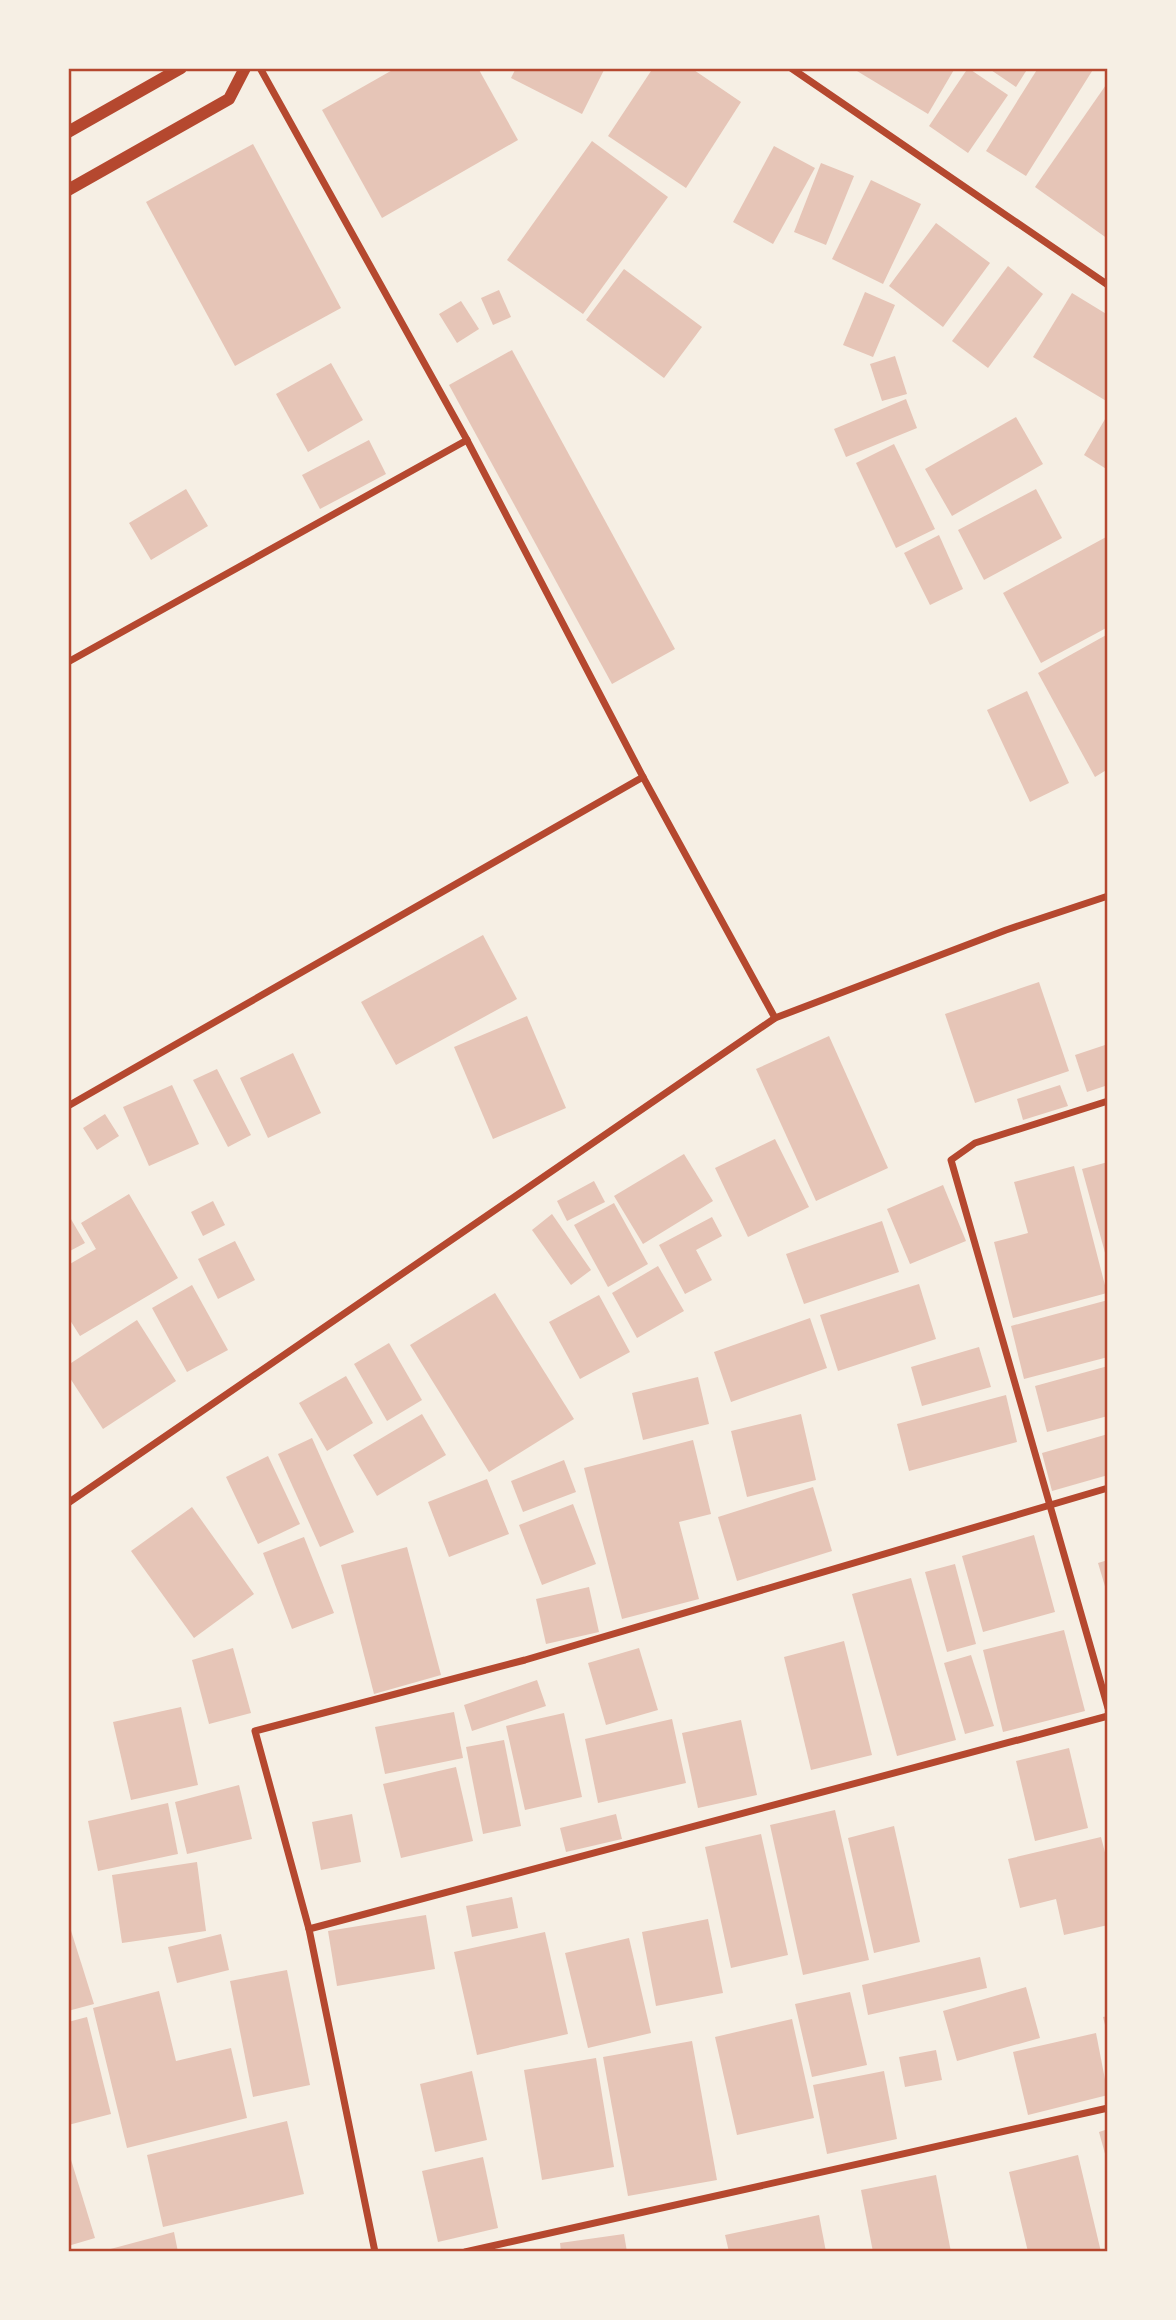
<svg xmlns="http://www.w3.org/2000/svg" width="1176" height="2320" viewBox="0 0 1176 2320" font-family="Arial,sans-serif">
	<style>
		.building { fill: #e6c5b7 }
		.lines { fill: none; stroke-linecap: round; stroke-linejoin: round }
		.minor { stroke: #b5482f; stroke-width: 7 }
		.tertiary { stroke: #b5482f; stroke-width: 12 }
		.neatline { fill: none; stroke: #b5482f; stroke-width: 2.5 }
	</style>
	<rect width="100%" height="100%" fill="#f6efe4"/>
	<g class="building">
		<path d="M396,68h82l40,72 -136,78 -60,-108z"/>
		<path d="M516,68h89l-23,46 -71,-36z"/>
		<path d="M653,68h38l50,34 -55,86 -78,-52z"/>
		<path d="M852,68h103l-27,46z"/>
		<path d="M968,68l40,27 -40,58 -39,-27z"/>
		<path d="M988,68h40l-12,19z"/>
		<path d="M1038,68h56l-68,108 -40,-25z"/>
		<path d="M1108,82v157l-73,-52z"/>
		<path d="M592,141l76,56 -85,117 -76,-54z"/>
		<path d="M253,144l88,164 -106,58 -89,-164z"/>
		<path d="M774,146l41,22 -42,76 -40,-22z"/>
		<path d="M821,163l33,13 -28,69 -32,-13z"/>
		<path d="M871,180l50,24 -38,80 -51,-25z"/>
		<path d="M936,223l54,40 -47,64 -54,-41z"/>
		<path d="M1008,266l35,28 -55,74 -36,-27z"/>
		<path d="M624,269l78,58 -38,51 -78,-58z"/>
		<path d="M499,290l12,27 -18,8 -12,-27z"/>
		<path d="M865,292l30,13 -22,52 -30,-12z"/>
		<path d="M1072,293l36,22v87l-75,-45z"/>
		<path d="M461,301l18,28 -22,14 -18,-29z"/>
		<path d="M512,350l163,299 -63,35 -163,-299z"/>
		<path d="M895,356l12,38 -25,7 -12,-37z"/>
		<path d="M331,363l32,57 -55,32 -32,-58z"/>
		<path d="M906,399l11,29 -71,29 -12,-28z"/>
		<path d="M1108,414v56l-24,-15z"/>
		<path d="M1016,417l27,47 -91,52 -27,-47z"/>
		<path d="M369,440l17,34 -66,35 -18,-34z"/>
		<path d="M894,444l41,85 -39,19 -40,-85z"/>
		<path d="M186,489l22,37 -57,34 -22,-37z"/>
		<path d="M1036,489l26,49 -78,42 -26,-50z"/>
		<path d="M939,535l24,54 -33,16 -26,-52z"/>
		<path d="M1108,536v91l-67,36 -38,-70z"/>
		<path d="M1108,634v135l-13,8 -57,-104z"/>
		<path d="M1027,691l42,92 -39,19 -43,-92z"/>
		<path d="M483,935l34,64 -121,66 -35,-63z"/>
		<path d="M1039,982l30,89 -94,32 -30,-89z"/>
		<path d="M527,1016l39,92 -73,31 -39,-92z"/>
		<path d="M829,1036l59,132 -72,33 -60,-132z"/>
		<path d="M1108,1044v41l-21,7 -12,-37z"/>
		<path d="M293,1053l28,60 -53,25 -28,-60z"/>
		<path d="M217,1069l34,66 -23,12 -35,-67z"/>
		<path d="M172,1085l27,59 -50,22 -26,-59z"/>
		<path d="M1060,1085l8,21 -45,14 -6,-21z"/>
		<path d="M105,1114l14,22 -22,14 -14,-22z"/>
		<path d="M775,1139l34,68 -61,30 -33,-69z"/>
		<path d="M684,1154l29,47 -70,43 -29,-48z"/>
		<path d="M1108,1162v98h-1l-25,-91z"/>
		<path d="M1074,1166l33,127 -94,25 -19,-76 34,-9 -14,-51z"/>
		<path d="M594,1181l11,21 -38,19 -10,-20z"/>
		<path d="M943,1185l23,56 -56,23 -23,-55z"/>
		<path d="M129,1194l49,84 -98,58 -12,-19v-52l28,-16 -15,-26z"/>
		<path d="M213,1201l12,24 -22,11 -12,-24z"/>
		<path d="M614,1203l34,61 -40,23 -34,-62z"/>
		<path d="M68,1214l17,29 -17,9z"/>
		<path d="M552,1214l39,56 -20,15 -39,-55z"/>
		<path d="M712,1217l10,19 -26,14 16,30 -27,14 -26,-49z"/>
		<path d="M882,1221l17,51 -95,32 -18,-50z"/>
		<path d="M235,1241l20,39 -37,19 -20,-40z"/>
		<path d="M658,1266l26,45 -47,27 -25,-45z"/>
		<path d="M919,1284l17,55 -98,32 -18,-56z"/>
		<path d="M192,1285l36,65 -41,22 -35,-64z"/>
		<path d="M495,1293l79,126 -85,53 -79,-127z"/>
		<path d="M599,1295l31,57 -50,27 -31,-57z"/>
		<path d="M1108,1300v57l-84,22 -13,-53z"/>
		<path d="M810,1318l17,50 -96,34 -17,-50z"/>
		<path d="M137,1320l39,61 -73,48 -35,-54v-10z"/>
		<path d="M389,1343l33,57 -35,21 -33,-57z"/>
		<path d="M979,1347l12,40 -69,19 -11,-39z"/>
		<path d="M1108,1366v50l-61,16 -12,-46z"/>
		<path d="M346,1376l27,47 -46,28 -28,-48z"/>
		<path d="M698,1377l11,47 -66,16 -11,-47z"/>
		<path d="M1006,1395l11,47 -108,29 -12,-47z"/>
		<path d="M422,1414l24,41 -69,41 -24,-41z"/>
		<path d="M801,1414l15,66 -69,17 -16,-66z"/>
		<path d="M1108,1434v41l-56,16 -10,-38z"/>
		<path d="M312,1438l42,94 -34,15 -42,-93z"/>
		<path d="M693,1440l18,74 -32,8 20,77 -77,20 -38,-151z"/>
		<path d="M268,1456l32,68 -42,20 -32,-67z"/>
		<path d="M564,1460l12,32 -53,20 -12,-31z"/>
		<path d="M487,1479l22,55 -60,23 -21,-55z"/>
		<path d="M813,1487l19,64 -95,30 -19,-64z"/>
		<path d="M573,1504l23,60 -54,21 -23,-60z"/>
		<path d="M192,1507l62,87 -60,44 -63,-87z"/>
		<path d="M1034,1535l21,77 -72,20 -21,-76z"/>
		<path d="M304,1537l30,76 -42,16 -29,-76z"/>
		<path d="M407,1547l34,128 -67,19 -33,-129z"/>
		<path d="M1108,1560v33h-1l-9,-30z"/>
		<path d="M955,1564l21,80 -29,8 -22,-80z"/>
		<path d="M911,1578l45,162 -59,16 -45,-162z"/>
		<path d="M589,1587l10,45 -53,12 -10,-45z"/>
		<path d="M1064,1630l21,81 -82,21 -20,-82z"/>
		<path d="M844,1641l28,114 -61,15 -27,-113z"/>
		<path d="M233,1648l18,65 -42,11 -17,-64z"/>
		<path d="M639,1648l19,62 -52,15 -18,-62z"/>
		<path d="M971,1655l23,71 -29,8 -21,-71z"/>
		<path d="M537,1680l9,26 -74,25 -8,-26z"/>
		<path d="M181,1707l17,78 -67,15 -18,-78z"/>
		<path d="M454,1712l9,46 -78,16 -10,-47z"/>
		<path d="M564,1713l18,84 -57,13 -19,-84z"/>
		<path d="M672,1719l14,64 -88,20 -13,-64z"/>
		<path d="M741,1720l16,75 -59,13 -16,-75z"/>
		<path d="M504,1740l17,86 -38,8 -17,-87z"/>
		<path d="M1069,1748l19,80 -53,13 -19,-80z"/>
		<path d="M456,1767l17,74 -72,17 -18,-74z"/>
		<path d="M239,1785l13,54 -65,15 -12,-52z"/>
		<path d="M168,1803l10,51 -80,17 -10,-50z"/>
		<path d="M835,1810l34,150 -66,15 -33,-150z"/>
		<path d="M352,1814l9,48 -40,8 -9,-48z"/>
		<path d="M616,1814l6,25 -56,13 -6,-24z"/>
		<path d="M894,1826l26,116 -46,11 -26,-115z"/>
		<path d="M761,1834l27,121 -57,13 -26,-121z"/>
		<path d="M1101,1837l7,27v61l-44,10 -8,-36 -36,9 -12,-49z"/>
		<path d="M197,1862l9,69 -84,12 -10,-68z"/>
		<path d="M512,1897l6,31 -46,9 -6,-31z"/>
		<path d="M426,1915l9,54 -98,17 -9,-55z"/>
		<path d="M708,1919l15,74 -67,13 -14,-74z"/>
		<path d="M68,1921l26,83 -26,7z"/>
		<path d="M545,1932l23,102 -91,21 -23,-103z"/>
		<path d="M221,1934l8,36 -52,13 -9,-36z"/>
		<path d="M629,1938l22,95 -63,15 -23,-95z"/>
		<path d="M980,1957l7,31 -119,27 -6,-30z"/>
		<path d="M287,1970l23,115 -57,12 -23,-116z"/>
		<path d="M1026,1987l14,51 -83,23 -14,-50z"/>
		<path d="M159,1991l17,70 55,-13 16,70 -120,30 -34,-140z"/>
		<path d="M850,1992l17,73 -55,12 -17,-73z"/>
		<path d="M1108,2016v17h-1l-4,-16z"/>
		<path d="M87,2017l24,97 -43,11v-103z"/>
		<path d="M792,2019l22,99 -77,17 -22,-98z"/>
		<path d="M1096,2033l12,62 -80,20 -15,-63z"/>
		<path d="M692,2041l25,139 -89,16 -25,-139z"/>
		<path d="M936,2050l6,30 -37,7 -6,-30z"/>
		<path d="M596,2058l18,109 -72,13 -18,-110z"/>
		<path d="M472,2071l15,69 -52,12 -15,-68z"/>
		<path d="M884,2071l13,68 -70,15 -14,-69z"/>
		<path d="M287,2121l17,73 -141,33 -16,-72z"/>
		<path d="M1108,2129v31l-1,1 -8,-29z"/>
		<path d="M68,2150l27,88 -27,8z"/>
		<path d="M1078,2155l23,97h-73l-19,-80z"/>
		<path d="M483,2157l15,71 -60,14 -16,-71z"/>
		<path d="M936,2175l15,77h-78l-12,-62z"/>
		<path d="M819,2215l7,37h-97l-4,-17z"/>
		<path d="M174,2232l4,20h-75v-1z"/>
		<path d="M624,2234l3,18h-66l-1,-9z"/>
	</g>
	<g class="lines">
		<g class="minor">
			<path d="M260,68l207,372 176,337 132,241"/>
			<path d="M791,68l317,217"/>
			<path d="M68,662l399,-222"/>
			<path d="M1108,1101l-133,42 -24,17 157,548"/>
			<path d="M68,1106l575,-329"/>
			<path d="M68,1503l707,-485 231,-88 102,-34"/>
			<path d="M309,1929l799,-213"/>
			<path d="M375,2252l-66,-323 -54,-198 270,-71 583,-172"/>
			<path d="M465,2252l643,-144"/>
		</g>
		<g class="tertiary">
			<path d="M68,132l113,-64"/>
			<path d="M68,190l161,-91 16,-31"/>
		</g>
	</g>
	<rect width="1176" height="2320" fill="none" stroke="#f6efe4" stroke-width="140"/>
	<rect x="70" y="70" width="1036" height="2180" class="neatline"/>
</svg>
